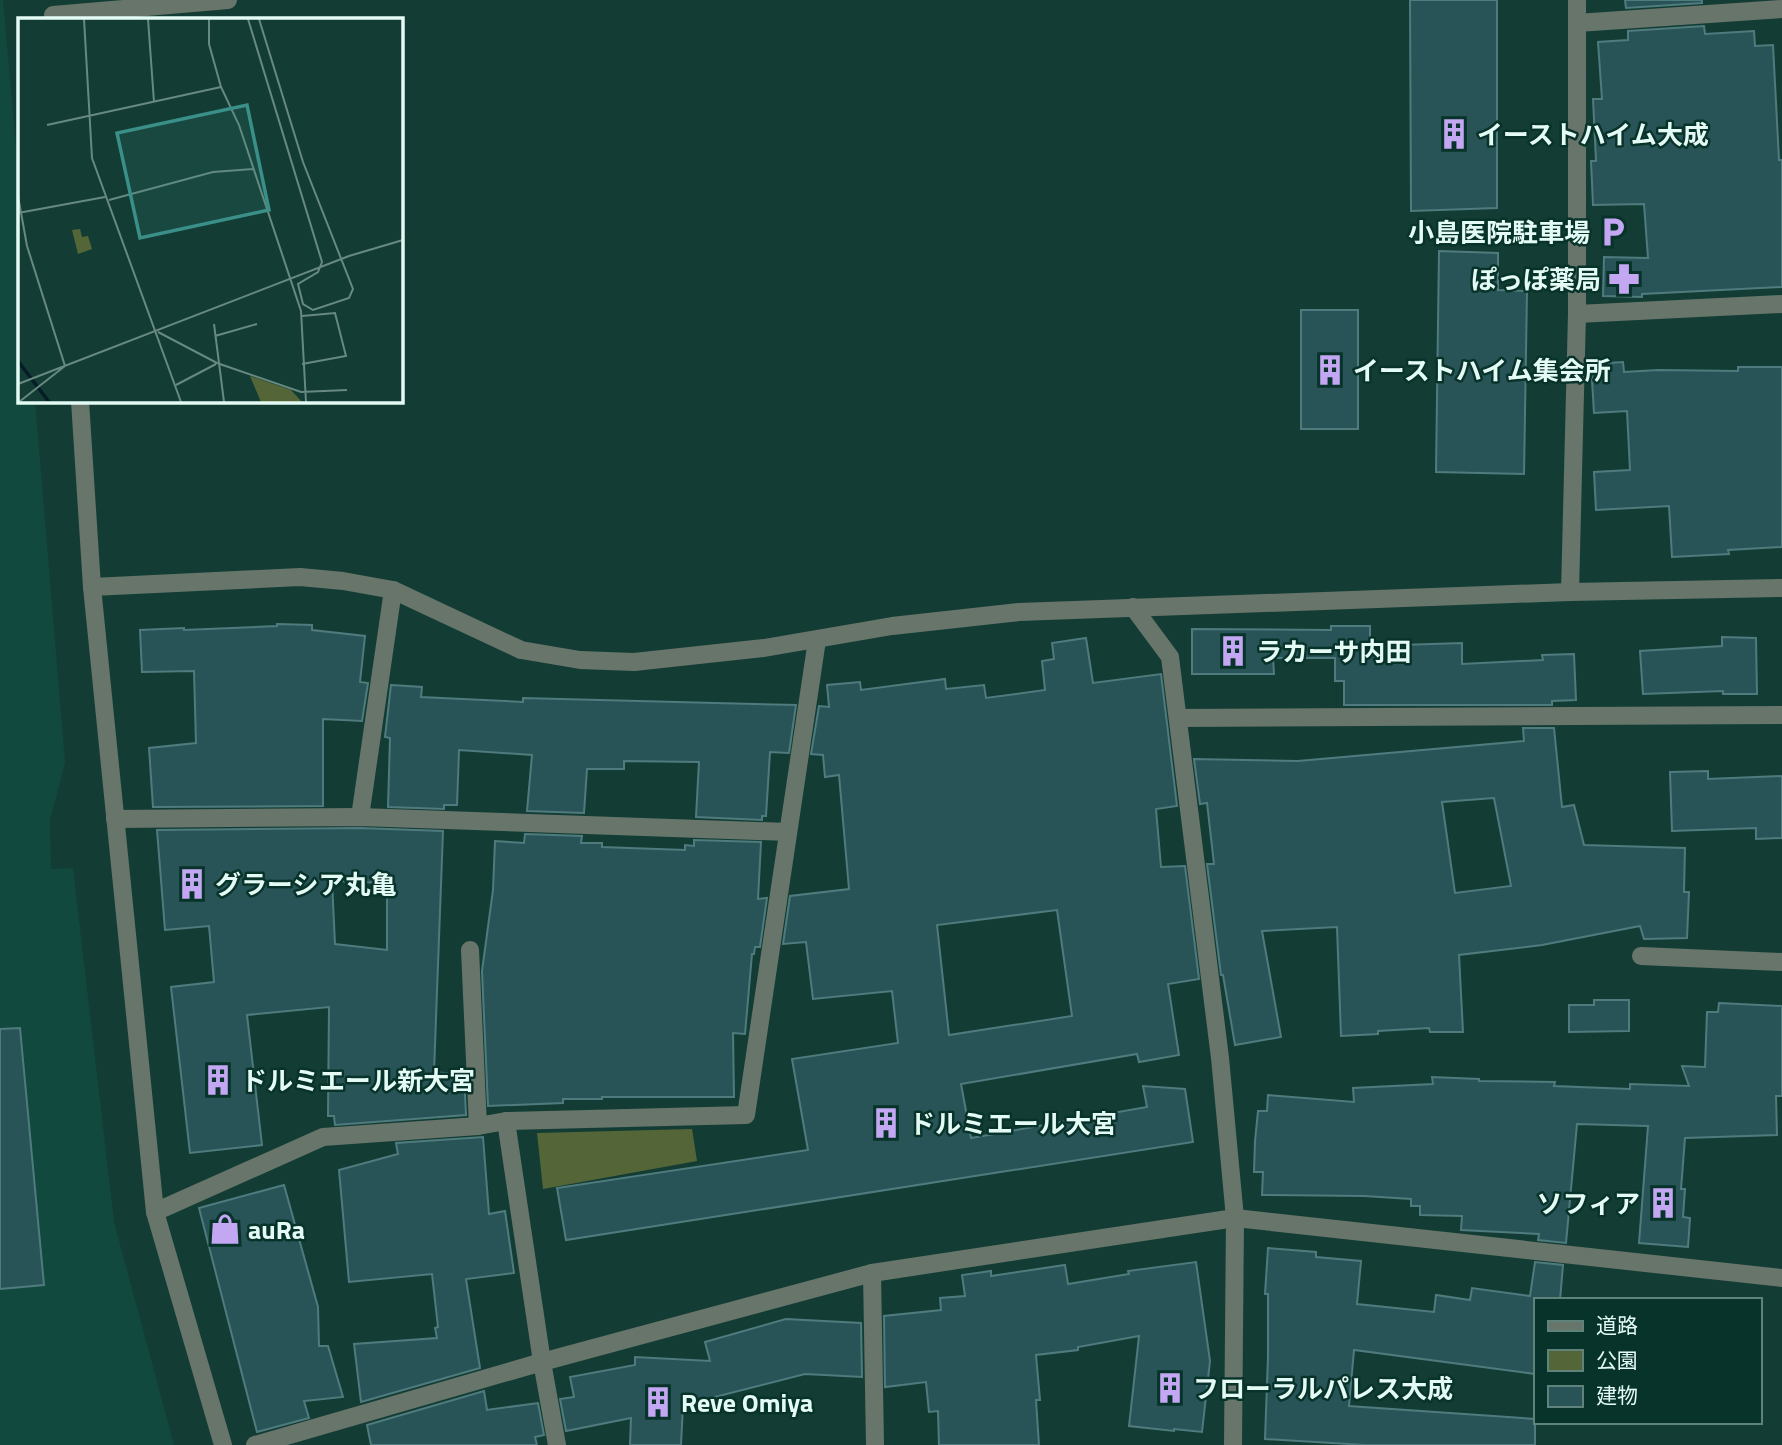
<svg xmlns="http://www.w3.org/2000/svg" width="1782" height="1445" viewBox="0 0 1782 1445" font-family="'Titillium Web','Noto Sans JP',sans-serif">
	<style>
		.built { fill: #12493e }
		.green { fill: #546637 }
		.building { fill: #285457; stroke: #4f7b7e; stroke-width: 2; fill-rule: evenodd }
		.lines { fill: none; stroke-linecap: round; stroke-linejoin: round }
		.minor { stroke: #68756b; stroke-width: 18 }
		.labels { text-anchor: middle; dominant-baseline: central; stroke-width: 5; stroke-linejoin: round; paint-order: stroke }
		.poi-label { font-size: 26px; font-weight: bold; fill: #e4faf4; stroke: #07332a; text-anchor: start }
		.inset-river { fill: none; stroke: #041d26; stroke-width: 3.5 }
		.inset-road { fill: none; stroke: #678981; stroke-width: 2 }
		.view { fill: #3a9089; fill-opacity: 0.15; stroke: #3a9089; stroke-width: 3.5 }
		.inset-edge { fill: none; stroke: #e4faf4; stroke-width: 3.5 }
	</style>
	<rect width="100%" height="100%" fill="#133d34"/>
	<path class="built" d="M0,0h3l16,181v220h16l30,362 -15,57 1,49 22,-1 41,354 60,223h-174z"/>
	<path class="green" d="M692,1129l5,32 -154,28 -6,-56z"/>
	<g class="building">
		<path d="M1410,0h87v208l-86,3z"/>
		<path d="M1625,0h77v3l-76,5z"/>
		<path d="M1704,26l1,8 49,-3 1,15 18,-1 6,115h3v127l-140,7v3l-39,-1 1,-39 44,1 -4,-54 -51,1 -2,-44h5l-3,-62h9l-4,-57 30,-2v-9z"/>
		<path d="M1439,251l59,2v37l29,1 -3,183 -88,-2z"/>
		<rect x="1301" y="310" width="57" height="119"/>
		<path d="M1623,362l1,10 34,-2 80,1v-4h44v180l-54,3 1,4 -57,3 -3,-51 -73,4 -2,-38 36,-2 -3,-59 -33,2 -3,-49z"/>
		<path d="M277,624l35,1v5l53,6 -5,46 8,1 -6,38 -39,-2v87l-170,1 -4,-59 47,-5 -2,-72 -52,1 -2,-42 44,-2v2l93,-4z"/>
		<path d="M1331,626h39v20l92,-3v21l81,-4 -1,-5 32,-1 2,46 -24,1v4h-208v-24h-9v-23h-62l1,16h-82v-45l139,1z"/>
		<path d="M1722,637l34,1 1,56h-34v-3l-80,3 -3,-43 82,-5z"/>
		<path d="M1086,638l7,45 68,-9 16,132 -21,3 5,58 24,-1 14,113 -31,5 11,71 -40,7 -2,-8 -176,30 10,54 176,-31 -4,-21 42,3 8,53 -627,98 -9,-52 251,-38 -16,-91 106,-16 -6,-52 -79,8 -7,-57 -23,2 7,-48 59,-7 -10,-114 -14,2 -2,-22 -12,-1 8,-48 10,1 -2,-22 33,-3 1,8 84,-11 1,10 38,-4 2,13 59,-8 -3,-29 12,-2 -2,-16zM1057,910l15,106 -123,19 -12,-110z"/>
		<path d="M391,685l31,2 -1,10 102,5v-4l273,7 -7,48 -19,-1 -4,64h-4v4l-66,-3 3,-55 -75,-1v8h-37l-3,44 -57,-2 5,-56 -73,-5 -2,55h-13v4l-56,-2 2,-69 -5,-1z"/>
		<path d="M1523,728h31l8,79 12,-2 10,40 101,3 -1,44h5l-2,46 -43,1 -4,-13 -98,19 -83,10 4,77h-33l-1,-4 -51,3v3l-37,2 -4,-109 -75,4 19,106 -46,8 -12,-70h-2l-14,-111h7l-7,-61 -7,1 -6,-45 104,2 226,-20zM1494,798l17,88 -56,7 -13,-91z"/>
		<path d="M1708,771v8l74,-3v62l-26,1v-11l-84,3 -2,-59z"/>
		<path d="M360,828l83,3 -9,241 30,3 2,40 -131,10 -1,-9h-6l1,-109 -82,8 15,130 -72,8 -19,-166 43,-5 -5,-56 -44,4 -8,-100zM332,881l55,2v67l-52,-6z"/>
		<path d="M525,834l57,2 -1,7h21v4l83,3v-5l9,1v-6l67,2 -3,57 9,-1 -7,49h-5l-1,7h-2l-7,80 -12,-1 1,64h-132v2h-39v4l-75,3 -6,-135 11,-81 2,-49 29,2z"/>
		<path d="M1594,1000h35v31l-60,1v-27h25z"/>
		<path d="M1719,1003l63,3v90h-6l1,39 -92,3 -4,51h4l-2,28 7,1 -2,29 -49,-4 9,-117 -71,-2 -11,119 -28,-3 1,-6 -78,-4 1,-14 -42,-1v-9h-9v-7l-47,-3 -102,-1 1,-23h-9l1,-31 3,-30h9l1,-16 86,7 -1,-14 80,-4 -1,-7 47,2v2l76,1 -1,4 76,3v-5l59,2 -7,-20 23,1 2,-55h11z"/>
		<path d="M20,1028l24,257 -44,4v-260z"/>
		<path d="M483,1137l6,77 16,-3 9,62 -48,6 14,89 -119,34 -7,-58 83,-6 -2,-10 3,-1 -6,-53 -83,8 -10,-112 59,-16 -2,-11z"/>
		<path d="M284,1185l34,122 1,39h9l15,51 -39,4 5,17 -52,14 -58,-224z"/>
		<path d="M1268,1248l48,4v5l45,4 -4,43 77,8 2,-17 34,5 2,-12 58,8 5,-34 28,3 -3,35h-25v74l-181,-24 -5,56 186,13v26h-170l-100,-6 3,-82v-63h-3z"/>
		<path d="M1196,1262l14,99 -8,71 -28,-3v2l-45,-5 10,-90 -61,11v3l-42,5 4,45h-4l3,45h-100l-1,-34 -9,1 -3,-30 -41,5 -1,-71 57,-6 -1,-12 25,-2 -3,-21 29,-4v5l74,-11 3,19 61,-10 -1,-3z"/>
		<path d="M786,1319l75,4 1,54 -57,-3 -122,31 -2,40h-51l1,-27 -65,13 -6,-32 14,-2 -4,-20 65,-12v-8l75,4 -5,-19z"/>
		<path d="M484,1391l3,19 51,-7 6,32 -9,2 2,8h-166l-4,-20z"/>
	</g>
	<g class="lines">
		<g class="minor">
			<path d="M53,15l175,-15"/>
			<path d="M1577,23l205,-14"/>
			<path d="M1577,314l205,-10"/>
			<path d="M80,401l12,186 63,625 68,233"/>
			<path d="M92,587l208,-10 43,4 50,9 128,60 59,10 54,2 130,-14 128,-22 127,-14 551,-20 212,-4"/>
			<path d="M1570,592l7,-278v-314"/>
			<path d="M1133,607l37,50 50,401 15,160 -2,227"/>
			<path d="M1178,718l604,-3"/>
			<path d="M360,817l33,-227"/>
			<path d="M115,819l245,-2 428,15"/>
			<path d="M470,950l8,176"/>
			<path d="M1641,956l141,6"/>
			<path d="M506,1121l36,241 15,83"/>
			<path d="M155,1212l168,-75 155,-11 28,-5 240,-6 71,-475"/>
			<path d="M872,1273l3,172"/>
			<path d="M255,1445l287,-83 330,-89 363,-55 547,60"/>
		</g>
	</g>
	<defs>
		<symbol id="building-bare" viewBox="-9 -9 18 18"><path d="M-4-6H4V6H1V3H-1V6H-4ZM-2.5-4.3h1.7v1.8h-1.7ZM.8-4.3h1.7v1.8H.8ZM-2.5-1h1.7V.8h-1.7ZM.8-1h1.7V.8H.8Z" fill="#c4a7f2" stroke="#07332a" stroke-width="2.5" paint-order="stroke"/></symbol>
		<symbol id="parking-bare" viewBox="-9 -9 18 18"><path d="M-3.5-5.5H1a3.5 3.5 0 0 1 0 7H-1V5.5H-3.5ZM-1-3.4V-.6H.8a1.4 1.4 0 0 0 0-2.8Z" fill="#c4a7f2" stroke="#07332a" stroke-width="2.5" paint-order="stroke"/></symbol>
		<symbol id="pharmacy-bare" viewBox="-9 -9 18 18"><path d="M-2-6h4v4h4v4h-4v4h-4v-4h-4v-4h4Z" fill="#c4a7f2" stroke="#07332a" stroke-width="2.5" paint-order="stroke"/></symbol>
		<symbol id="shop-bare" viewBox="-9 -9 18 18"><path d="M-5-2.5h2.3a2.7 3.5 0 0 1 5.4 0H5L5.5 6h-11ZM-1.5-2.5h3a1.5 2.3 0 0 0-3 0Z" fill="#c4a7f2" stroke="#07332a" stroke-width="2.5" paint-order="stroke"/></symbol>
	</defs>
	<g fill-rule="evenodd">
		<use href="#building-bare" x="1432" y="112" width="44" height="44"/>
		<use href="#parking-bare" x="1591" y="210" width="44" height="44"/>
		<use href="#pharmacy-bare" x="1602" y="257" width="44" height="44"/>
		<use href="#building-bare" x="1308" y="348" width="44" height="44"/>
		<use href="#building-bare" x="1211" y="629" width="44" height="44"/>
		<use href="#building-bare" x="170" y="862" width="44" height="44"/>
		<use href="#building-bare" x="196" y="1058" width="44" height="44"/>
		<use href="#building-bare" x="864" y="1101" width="44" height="44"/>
		<use href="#building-bare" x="1641" y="1181" width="44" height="44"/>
		<use href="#shop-bare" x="203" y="1207" width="44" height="44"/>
		<use href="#building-bare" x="1148" y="1366" width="44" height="44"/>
		<use href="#building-bare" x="636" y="1380" width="44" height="44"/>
	</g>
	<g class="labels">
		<g class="poi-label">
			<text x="1477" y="134">イーストハイム大成</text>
			<text x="1590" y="232" text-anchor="end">小島医院駐車場</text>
			<text x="1601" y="279" text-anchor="end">ぽっぽ薬局</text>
			<text x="1353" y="370">イーストハイム集会所</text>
			<text x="1256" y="651">ラカーサ内田</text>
			<text x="215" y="884">グラーシア丸亀</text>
			<text x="241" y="1080">ドルミエール新大宮</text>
			<text x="909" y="1123">ドルミエール大宮</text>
			<text x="1640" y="1203" text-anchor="end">ソフィア</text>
			<text x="248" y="1229">auRa</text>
			<text x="1193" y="1388">フローラルパレス大成</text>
			<text x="681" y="1402">Reve Omiya</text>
		</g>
	</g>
	<g transform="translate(18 18)">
		<rect width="385" height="385" fill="#133d34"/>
		<path d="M62,211l2,8 6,-1 4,13 -14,5 -6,-24zM232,358l41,14 11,12h-41z" fill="#546637"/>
		<path class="inset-river" d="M0,343l31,41"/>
		<path class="inset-road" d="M66,1l8,139 89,244M130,1l6,83M191,1v25l12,43 18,38 62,186 5,91M230,1l74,243 -4,10 -20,12 5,20 10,6 36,-12 4,-9 -50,-127 -44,-143M29,107l174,-38M0,178l9,50 38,120 -46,36M91,182l104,-28 40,-3M0,195l87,-16M284,298l33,-3 11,43 -44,8M196,306l10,78M140,314l59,31 84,29 46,-2M197,318l42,-12M0,366l331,-128 54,-16M158,367l40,-21"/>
		<path class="view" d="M229,87l22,105 -129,28 -23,-105z"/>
		<rect width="385" height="385" class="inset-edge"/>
	</g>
	<rect x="1534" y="1298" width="228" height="126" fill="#07332a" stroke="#5f837b" stroke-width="2"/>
	<rect x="1548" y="1321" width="35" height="10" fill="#68756b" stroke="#5f837b" stroke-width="2"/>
	<text x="1596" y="1333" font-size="21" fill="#e4faf4">道路</text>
	<rect x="1548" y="1350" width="35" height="21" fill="#546637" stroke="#5f837b" stroke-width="2"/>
	<text x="1596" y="1368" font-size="21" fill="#e4faf4">公園</text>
	<rect x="1548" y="1386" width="35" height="21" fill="#285457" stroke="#5f837b" stroke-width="2"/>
	<text x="1596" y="1403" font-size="21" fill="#e4faf4">建物</text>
</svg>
